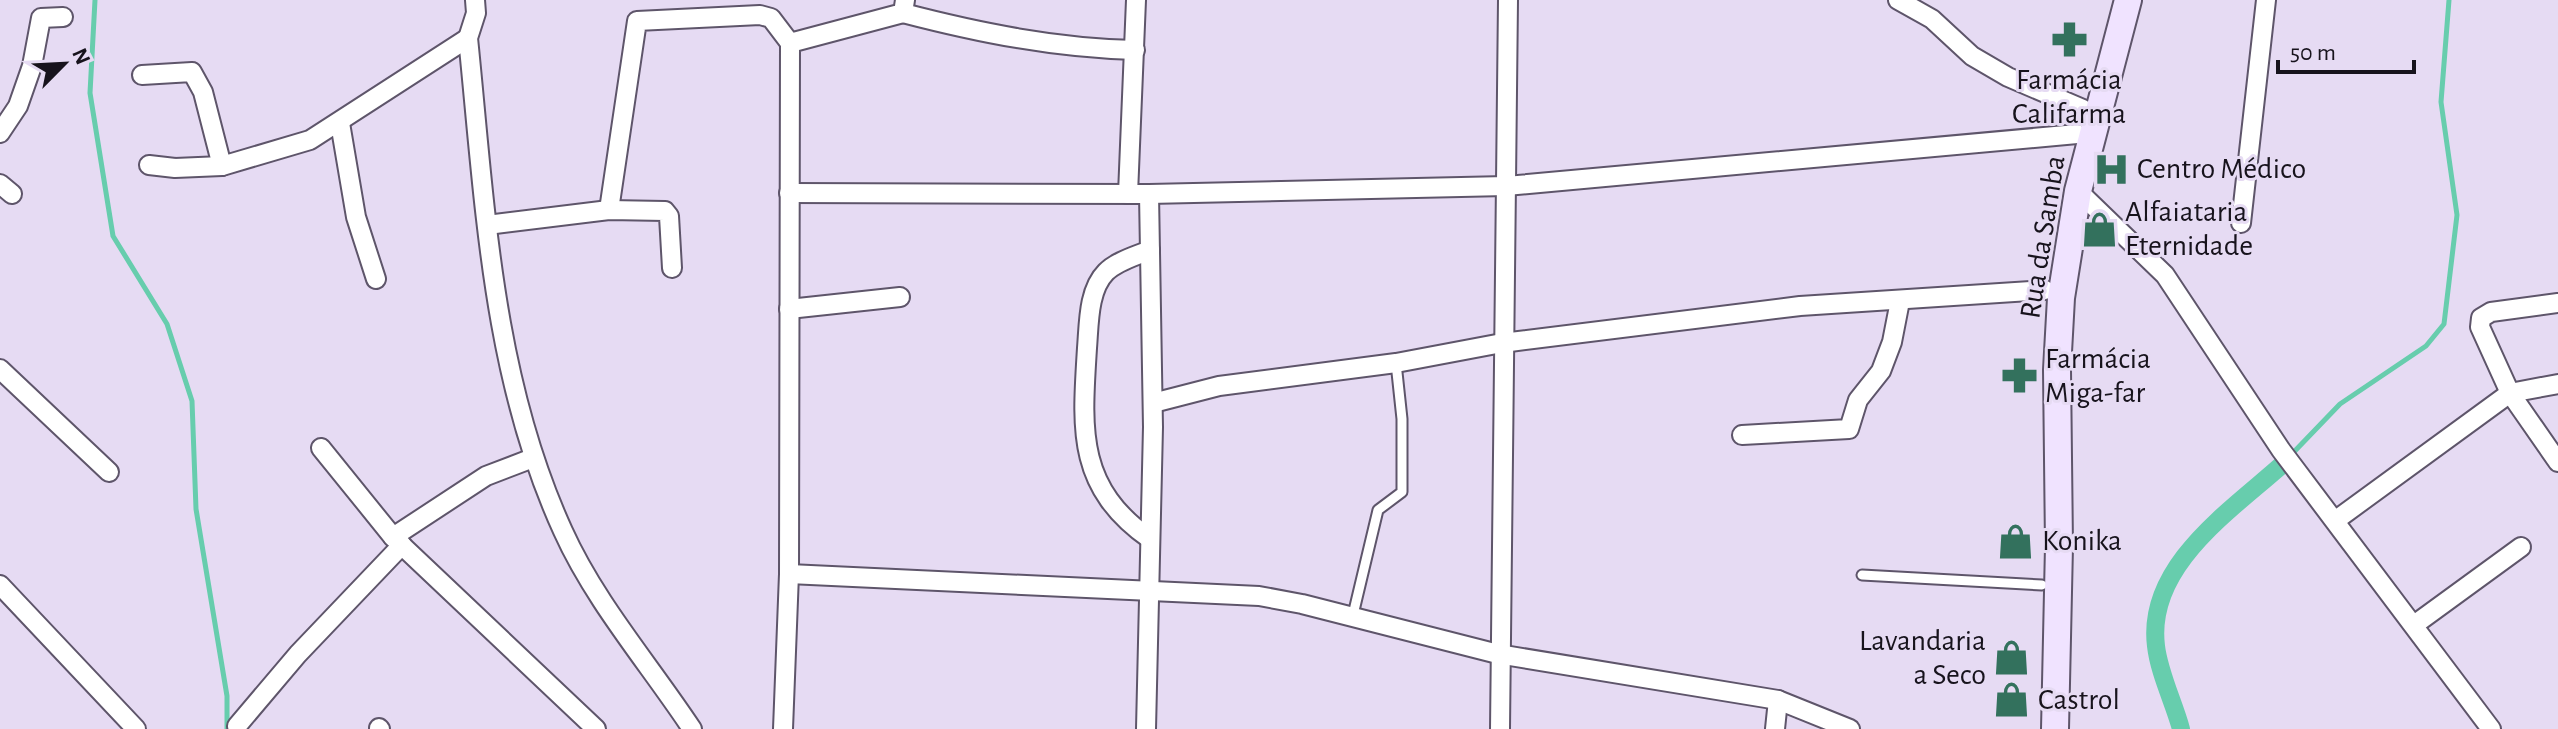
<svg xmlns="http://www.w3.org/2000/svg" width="2558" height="729" viewBox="0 0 2558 729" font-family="'Alegreya Sans',sans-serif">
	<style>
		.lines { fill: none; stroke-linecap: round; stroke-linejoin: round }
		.stream { stroke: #67cdad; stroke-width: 5 }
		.canal { stroke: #67cdad; stroke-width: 18 }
		.service-casing { stroke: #5e556a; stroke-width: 13 }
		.minor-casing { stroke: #5e556a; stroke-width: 22 }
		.secondary-casing { stroke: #5e556a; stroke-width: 30 }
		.service { stroke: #fff; stroke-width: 9 }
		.minor { stroke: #fff; stroke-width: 18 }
		.secondary { stroke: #f0e3ff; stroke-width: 26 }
		.labels { text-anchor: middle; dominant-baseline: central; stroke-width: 6; stroke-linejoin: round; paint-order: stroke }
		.poi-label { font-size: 30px; fill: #17131c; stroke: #e6dbf3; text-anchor: start }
		.street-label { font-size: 30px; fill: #17131c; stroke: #e6dbf3 }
	</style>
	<rect width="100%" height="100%" fill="#e6dbf3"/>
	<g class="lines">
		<g class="stream">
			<path d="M95,0l-5,93 23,143 54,88 25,77 4,108 31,187v33"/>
			<path d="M2290,456l50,-52 86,-58 18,-22 13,-109 -16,-113 8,-102"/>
		</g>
		<path class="canal" d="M2181,729c-7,-26 -22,-56 -25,-83 -10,-81 76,-136 129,-184"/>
		<defs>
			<g id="service">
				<path d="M1862,575l180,10"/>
				<path d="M1352,619l26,-109 24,-18v-73l-6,-56"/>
			</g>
			<g id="minor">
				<path d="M475,0l1,13 -8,25c17,166 24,338 95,493 32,71 86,133 129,198"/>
				<path d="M1898,0l34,19 40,37 36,21 75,32"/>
				<path d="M903,13c77,20 152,35 232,37"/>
				<path d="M142,75l50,-3 11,20 19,74"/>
				<path d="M340,123l16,94 20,62"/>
				<path d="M0,133l18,-27 14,-40 9,-48 22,-1"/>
				<path d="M149,165l26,3 47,-2 88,-26 158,-102"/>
				<path d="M0,184l12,10"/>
				<path d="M2078,191l87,84 116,175 210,279"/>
				<path d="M789,193l360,1 357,-8 571,-52"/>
				<path d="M1128,194l8,-194"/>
				<path d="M609,210l28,-189 123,-6 11,3 19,25"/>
				<path d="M2241,223l25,-223"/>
				<path d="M487,225l122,-15 56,1 4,5 3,52"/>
				<path d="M2558,303l-67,9 -10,6 -1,9 30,66 48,69"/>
				<path d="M789,309l111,-12"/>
				<path d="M0,369l109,103"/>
				<path d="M1153,403l66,-17 177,-23 106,-20 298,-37 245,-16"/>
				<path d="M1742,435l107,-6 9,-29 23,-29 11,-29 8,-41"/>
				<path d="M321,448l72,89 203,192"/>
				<path d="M2336,520l174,-127 48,-9"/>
				<path d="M393,537l93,-61 47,-18"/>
				<path d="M1150,539c-74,-52 -68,-110 -63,-191 2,-24 1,-58 19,-76 11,-11 30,-16 44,-22"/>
				<path d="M789,574l470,22 43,8 196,50 280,46 72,29"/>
				<path d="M0,585l136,144"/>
				<path d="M2414,625l107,-78"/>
				<path d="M237,726l61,-72 104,-109"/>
				<path d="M379,728l1,1"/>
				<path d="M783,729l6,-155 1,-531 113,-30 2,-13"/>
				<path d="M1146,729l7,-302 -4,-233"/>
				<path d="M1500,729l8,-729"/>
				<path d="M1775,729l3,-29"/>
			</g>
			<path id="secondary" d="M2055,729l4,-183 -2,-176 4,-72 17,-107 50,-191"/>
		</defs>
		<use href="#service" class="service-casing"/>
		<use href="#minor" class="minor-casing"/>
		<use href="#secondary" class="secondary-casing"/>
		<use href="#service" class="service"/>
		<use href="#minor" class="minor"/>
		<use href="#secondary" class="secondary"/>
	</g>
	<defs>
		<symbol id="pharmacy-bare" viewBox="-9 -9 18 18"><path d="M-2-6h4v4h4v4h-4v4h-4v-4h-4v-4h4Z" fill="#33715d" stroke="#e6dbf3" stroke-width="2.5" paint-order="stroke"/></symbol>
		<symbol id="hospital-bare" viewBox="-9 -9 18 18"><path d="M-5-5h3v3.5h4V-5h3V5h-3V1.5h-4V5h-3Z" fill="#33715d" stroke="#e6dbf3" stroke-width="2.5" paint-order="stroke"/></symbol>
		<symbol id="shop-bare" viewBox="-9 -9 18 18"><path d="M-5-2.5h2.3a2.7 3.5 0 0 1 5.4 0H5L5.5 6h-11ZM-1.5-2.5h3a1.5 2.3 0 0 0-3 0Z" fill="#33715d" stroke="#e6dbf3" stroke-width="2.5" paint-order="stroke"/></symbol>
	</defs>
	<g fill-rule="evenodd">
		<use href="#pharmacy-bare" x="2044" y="14" width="51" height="51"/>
		<use href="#hospital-bare" x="2086" y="144" width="51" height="51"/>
		<use href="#shop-bare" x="2074" y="204" width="51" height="51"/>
		<use href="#pharmacy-bare" x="1994" y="350" width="51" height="51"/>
		<use href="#shop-bare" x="1990" y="516" width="51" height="51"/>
		<use href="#shop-bare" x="1986" y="632" width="51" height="51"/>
		<use href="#shop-bare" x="1986" y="674" width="51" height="51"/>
	</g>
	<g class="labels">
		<g class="poi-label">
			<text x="2069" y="80" text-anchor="middle">Farmácia<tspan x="2069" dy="34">Califarma</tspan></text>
			<text x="2137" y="169">Centro Médico</text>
			<text x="2125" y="212">Alfaiataria<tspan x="2125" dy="34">Eternidade</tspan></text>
			<text x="2045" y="359">Farmácia<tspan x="2045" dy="34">Miga-far</tspan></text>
			<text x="2042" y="541">Konika</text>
			<text x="1986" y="641" text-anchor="end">Lavandaria<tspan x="1986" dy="34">a Seco</tspan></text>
			<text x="2038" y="700">Castrol</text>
		</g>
		<g class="street-label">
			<text transform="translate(2043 237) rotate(-81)">Rua da Samba</text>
		</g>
	</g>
	<g transform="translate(64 64) rotate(66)" stroke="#e6dbf3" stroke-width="6" paint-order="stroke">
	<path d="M0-6L14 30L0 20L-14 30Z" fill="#17131c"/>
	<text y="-12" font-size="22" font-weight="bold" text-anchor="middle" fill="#17131c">N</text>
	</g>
	<path d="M2278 60v12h136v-12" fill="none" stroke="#17131c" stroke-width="4"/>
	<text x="2290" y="60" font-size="24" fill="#17131c" stroke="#e6dbf3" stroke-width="6" paint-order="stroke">50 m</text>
</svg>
